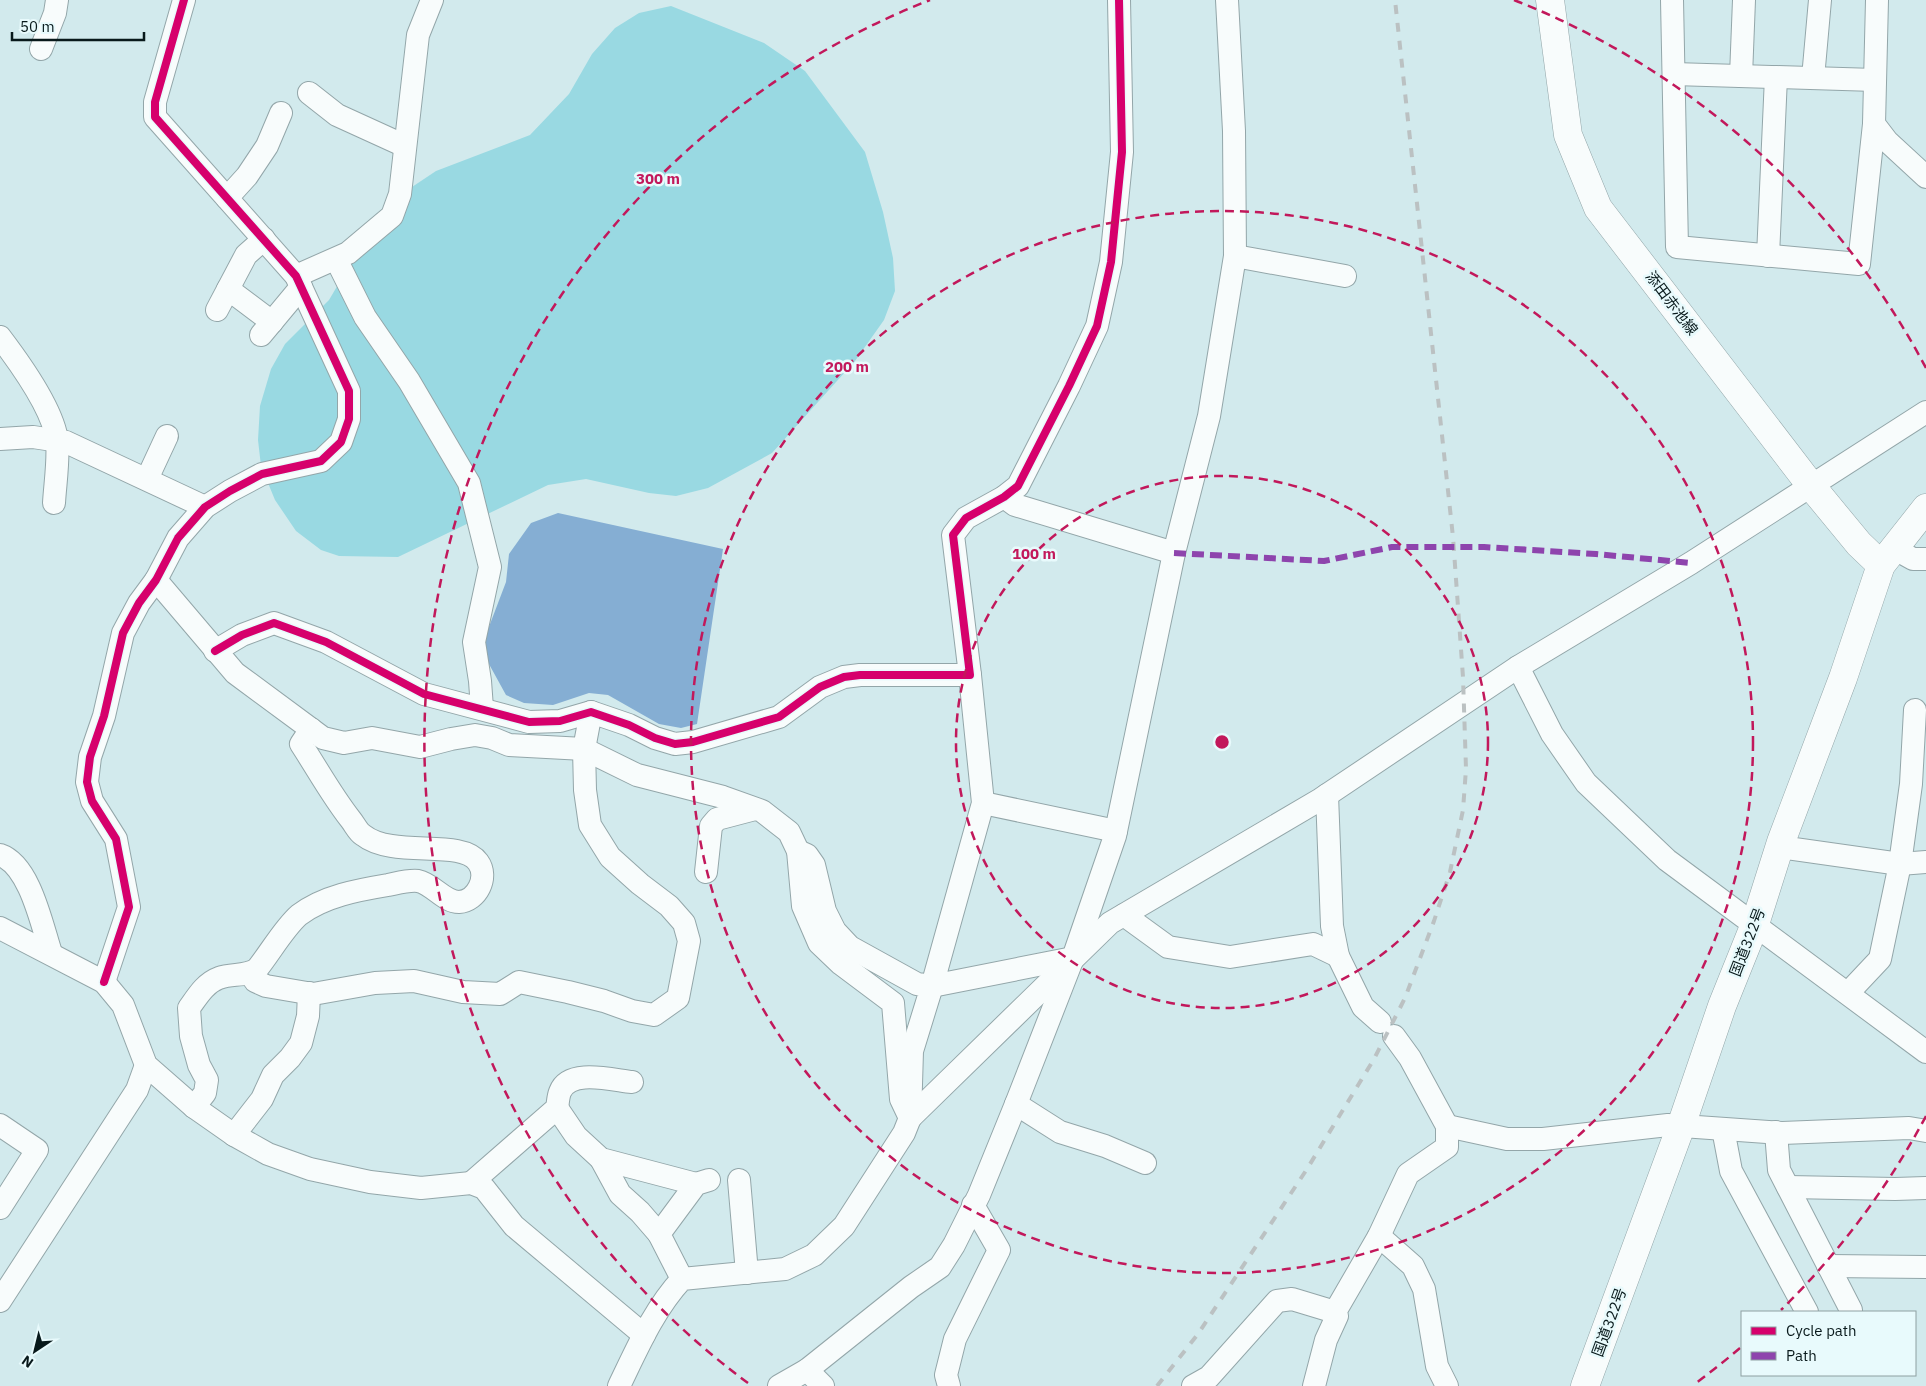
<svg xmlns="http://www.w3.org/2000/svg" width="1926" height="1386" viewBox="0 0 1926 1386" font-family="'IBM Plex Sans','Noto Sans JP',sans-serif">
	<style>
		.forest { fill: #99d9e2 }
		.water { fill: #85aed3 }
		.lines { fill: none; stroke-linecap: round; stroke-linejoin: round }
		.minor-casing { stroke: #93a6a9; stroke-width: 24 }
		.major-casing { stroke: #93a6a9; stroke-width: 29 }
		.highway-casing { stroke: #93a6a9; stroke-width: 29 }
		.minor { stroke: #f8fcfc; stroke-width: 22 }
		.major { stroke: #f8fcfc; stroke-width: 28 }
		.highway { stroke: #f8fcfc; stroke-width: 28 }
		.rail { stroke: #bbc1c2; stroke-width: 4; stroke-dasharray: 9 9; stroke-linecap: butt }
		.quiet { stroke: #8e44ad; stroke-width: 6; stroke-dasharray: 12 6; stroke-linecap: butt }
		.cycleway-casing { stroke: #e8fafc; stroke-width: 11 }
		.cycleway { stroke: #d6006c; stroke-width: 8 }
		.ring { fill: none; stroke: #c2185b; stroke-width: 2.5; stroke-dasharray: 9 6 }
		.labels { text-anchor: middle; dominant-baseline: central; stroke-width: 5; stroke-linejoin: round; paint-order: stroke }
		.street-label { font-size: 15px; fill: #08191b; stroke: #e8fafc }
		.centre { fill: #c2185b; stroke: #e8fafc; stroke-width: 2.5 }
		.ring-label { font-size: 15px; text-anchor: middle; font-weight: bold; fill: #c2185b; stroke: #e8fafc; stroke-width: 5; stroke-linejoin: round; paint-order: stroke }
	</style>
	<rect width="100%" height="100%" fill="#d2eaed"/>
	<path class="forest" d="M671,6l93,37 41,28 60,81 18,60 10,46 2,33 -11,29 -29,41 -83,92 -64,35 -32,8 -27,-3 -63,-14 -38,6 -150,72 -59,-1 -18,-6 -25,-19 -21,-31 -14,-34 -3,-26 2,-34 11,-37 14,-25 44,-44 46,-78 28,-29 33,-22 94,-36 39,-41 23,-40 23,-26 24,-15z"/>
	<path class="water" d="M558,513l165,36 -26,175 -16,4 -22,-4 -51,-29 -19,-2 -36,12 -29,-2 -18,-8 -22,-40 3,-23 19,-50 3,-28 22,-31z"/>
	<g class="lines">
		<defs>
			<g id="minor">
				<path d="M1672,0l5,247 182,17 15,-140"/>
				<path d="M1877,0l-3,124 13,17 39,36"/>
				<path d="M41,49l14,-36 2,-13"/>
				<path d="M1674,74l201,6"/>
				<path d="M1741,76l3,-76"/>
				<path d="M1813,78l7,-78"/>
				<path d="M309,93l28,22 68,31"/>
				<path d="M227,198l20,-22 20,-30 14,-33"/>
				<path d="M1235,256l110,20"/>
				<path d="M1768,256l8,-179"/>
				<path d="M336,259l29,58 44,64 60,102 21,84 -16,75 6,39 2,27"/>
				<path d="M296,276l52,-23 44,-37 8,-22 18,-159 14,-35"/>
				<path d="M228,289l44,33"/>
				<path d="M217,310l29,-55 18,-16"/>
				<path d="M261,335l40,-48"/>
				<path d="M0,337c19,25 54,74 57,104 2,18 -2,44 -3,62"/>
				<path d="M0,439l33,-2 33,5 139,65"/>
				<path d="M147,479l20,-43"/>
				<path d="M1004,497l11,8 159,48"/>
				<path d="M1895,549l18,10h13"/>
				<path d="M156,580l79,93 88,65 21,5 28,-5 48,9 31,-8 24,-4 17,3 17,7 75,4 53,26 86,22 39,14 27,21 9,19 5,55 16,37 22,21 52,39 8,96 9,19"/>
				<path d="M215,651l27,-16 32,-12 52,19 98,52 105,28 31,-1 31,-9 38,13 26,13 20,6 18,-2 86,-25 41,-30 24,-10 16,-2h110l-17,-140 13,-17 38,-21 14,-11 51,-100 28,-60 14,-64 11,-110 -3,-152"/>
				<path d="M1518,667l34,67 34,49 81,77 259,192"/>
				<path d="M970,675l13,128 -51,183 141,-28"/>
				<path d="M1327,795l5,131 6,30 25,51 17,15"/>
				<path d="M983,803l133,28"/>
				<path d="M1780,847l120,17 26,-2"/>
				<path d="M0,855c30,10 42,71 51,98"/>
				<path d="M706,872l5,-46 6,-7 38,-10"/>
				<path d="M1124,915l44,32 62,10 83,-13 25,12"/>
				<path d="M0,928l104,54 19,23 23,60 48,42 40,28 34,19 42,15 60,13 51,6 50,-5 13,5 30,38 130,109"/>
				<path d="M251,973l4,8 11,5 47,8 62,-11 39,-2 49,11 37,2 19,-12 49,10 36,9 28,10 22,4 24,-17 11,-57 -5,-18 -15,-17 -29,-22 -30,-27 -20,-32 -5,-35 -1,-41 7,-37"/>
				<path d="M104,982l25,-75 -13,-68 -24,-38 -5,-19 3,-25 14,-41 19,-83 16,-30 17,-23 22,-42 27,-31 25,-16 32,-17 59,-13 20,-19 8,-23v-28l-53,-115 -141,-159v-15l29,-102"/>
				<path d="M1848,993l32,-34 20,-95 11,-80 4,-74"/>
				<path d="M1394,1036l16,22 37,68"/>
				<path d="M1016,1104l44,28 45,14 40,17"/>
				<path d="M194,1107l11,-14 2,-13 -8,-15 -8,-29 -2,-28c8,-11 16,-25 30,-30 13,-5 27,-1 38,-9 13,-16 27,-41 42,-54 25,-19 59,-25 89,-30 10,-2 20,-5 30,-4 15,3 26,21 41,21 18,-1 30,-25 19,-40 -17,-24 -85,-3 -115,-27 -5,-3 -8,-10 -12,-15 -19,-24 -33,-50 -50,-76l10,-15"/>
				<path d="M557,1108l19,28 25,23 95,25"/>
				<path d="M910,1118l200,-195 211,-124 197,-132 173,-104 235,-151"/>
				<path d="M0,1125l37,25 -37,58"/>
				<path d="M1723,1129l8,42 76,141"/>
				<path d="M1776,1132l3,38 72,140"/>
				<path d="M234,1135l28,-36 11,-24 17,-17 11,-15 7,-27 1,-23"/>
				<path d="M601,1159l19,35 20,18 19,22"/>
				<path d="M739,1180l8,93"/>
				<path d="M471,1183l86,-75c1,-5 1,-11 3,-16 9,-24 52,-12 72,-10"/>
				<path d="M1788,1187l107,2 31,-1"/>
				<path d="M1379,1236l34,30 11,23 13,77 10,20"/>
				<path d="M1828,1266l98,1"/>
				<path d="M682,1279l-23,-45 37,-50 13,-4"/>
				<path d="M0,1301l137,-211 9,-25"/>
				<path d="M807,1370l16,16"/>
				<path d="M619,1386c18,-37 35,-77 63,-107l103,-10 29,-14 30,-29 60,-93 6,-15 2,-67 20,-65 -15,-2 -67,-37 -15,-16 -10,-20 -11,-46 -7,-10 -9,-4"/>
				<path d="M779,1386l28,-16 104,-83 29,-20 14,-22 25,-50 37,-91 57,-146 42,-122 59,-283 35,-137 26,-160 -1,-125 -7,-131"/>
				<path d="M949,1386l-3,-11 9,-36 44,-89 -26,-45"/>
				<path d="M1193,1386l16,-9 68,-76 15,-2 43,13"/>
				<path d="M1314,1386l12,-46 11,-24 -2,-4 44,-76 29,-62 39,-27v-21l60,13h36l125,-14 114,8 127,-5 17,3"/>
			</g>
			<path id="major" d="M1550,0l18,135 30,73 214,279 47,57 22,21"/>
			<path id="highway" d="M1585,1386l96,-260 41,-120 33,-82 26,-82 62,-164 38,-113 45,-57"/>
		</defs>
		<use href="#minor" class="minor-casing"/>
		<use href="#major" class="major-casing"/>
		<use href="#highway" class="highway-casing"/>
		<use href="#minor" class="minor"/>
		<use href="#major" class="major"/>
		<use href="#highway" class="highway"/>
		<path class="rail" d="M1157,1386l41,-52 109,-165 67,-110 31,-61 29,-77 16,-49 13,-62 3,-41 -3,-92 -10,-140 -58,-537"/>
		<path class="quiet" d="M1174,553l150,8 68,-14h92l112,7 95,9"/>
		<defs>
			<g id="cycleway">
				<path d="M215,651l27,-16 32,-12 52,19 98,52 105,28 31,-1 31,-9 38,13 26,13 20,6 18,-2 86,-25 41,-30 24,-10 16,-2h110l-17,-140 13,-17 38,-21 14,-11 51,-100 28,-60 14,-64 11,-110 -3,-152"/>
				<path d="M104,982l25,-75 -13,-68 -24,-38 -5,-19 3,-25 14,-41 19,-83 16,-30 17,-23 22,-42 27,-31 25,-16 32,-17 59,-13 20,-19 8,-23v-28l-53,-115 -141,-159v-15l29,-102"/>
			</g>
		</defs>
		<use href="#cycleway" class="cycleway-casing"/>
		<use href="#cycleway" class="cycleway"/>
	</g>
	<g class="ring">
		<circle cx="1222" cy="742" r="266"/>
		<circle cx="1222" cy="742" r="531"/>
		<path d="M1926 1116A797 797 0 0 1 1781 1310M1740 1348A797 797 0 0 1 1696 1383M748 1383A797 797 0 0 1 930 0M1514 0A797 797 0 0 1 1926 368"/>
	</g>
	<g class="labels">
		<g class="street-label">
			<text transform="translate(1672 303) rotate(53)">添田赤池線</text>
			<text transform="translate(1747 942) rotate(-69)">国道322号</text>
			<text transform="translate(1609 1322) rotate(-70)">国道322号</text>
		</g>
	</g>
	<circle cx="1222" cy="742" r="8" class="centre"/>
	<g class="ring-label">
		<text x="658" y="184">300 m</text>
		<text x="847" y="372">200 m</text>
		<text x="1034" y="559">100 m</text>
	</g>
	<rect x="1741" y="1311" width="175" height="65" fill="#e8fafc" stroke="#8ea0a2"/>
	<rect x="1751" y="1327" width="25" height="8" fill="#d6006c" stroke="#8ea0a2"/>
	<text x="1786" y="1336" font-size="15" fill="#08191b">Cycle path</text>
	<rect x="1751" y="1352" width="25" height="8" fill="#8e44ad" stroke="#8ea0a2"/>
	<text x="1786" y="1361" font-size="15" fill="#08191b">Path</text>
	<g transform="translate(35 1351) rotate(215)" stroke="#e8fafc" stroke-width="4" paint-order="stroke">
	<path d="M0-4L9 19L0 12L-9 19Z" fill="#08191b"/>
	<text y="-8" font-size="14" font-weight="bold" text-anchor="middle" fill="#08191b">N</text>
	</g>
	<path d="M12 32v8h132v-8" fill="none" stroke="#08191b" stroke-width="2.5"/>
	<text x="20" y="32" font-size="15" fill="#08191b" stroke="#e8fafc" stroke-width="4" paint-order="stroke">50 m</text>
</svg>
